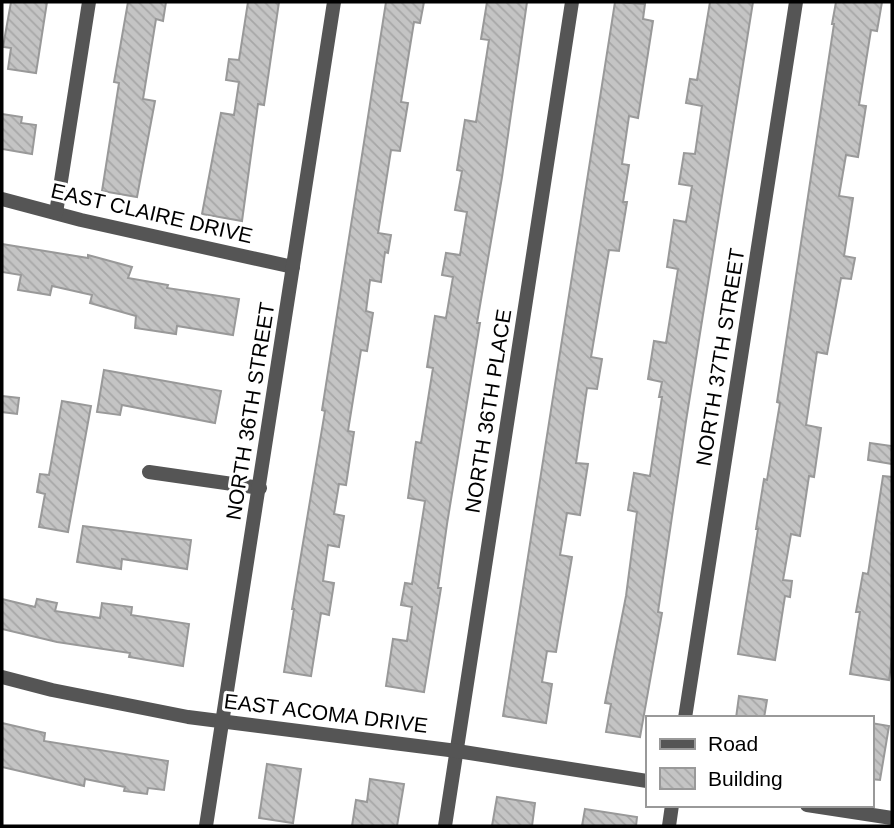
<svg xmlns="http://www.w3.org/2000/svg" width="894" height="828" viewBox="0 0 894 828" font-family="Arial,sans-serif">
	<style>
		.building { fill: url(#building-back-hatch); stroke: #999; stroke-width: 2 }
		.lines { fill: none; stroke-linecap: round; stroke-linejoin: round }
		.minor { stroke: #555; stroke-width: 14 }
		.tertiary { stroke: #555; stroke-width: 14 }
		.labels { text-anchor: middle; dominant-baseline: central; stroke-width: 6; stroke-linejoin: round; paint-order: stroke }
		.street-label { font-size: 21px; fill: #000; stroke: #fff }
	</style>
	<defs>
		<pattern id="building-back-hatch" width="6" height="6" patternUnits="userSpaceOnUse" patternTransform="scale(1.75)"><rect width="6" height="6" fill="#c4c4c4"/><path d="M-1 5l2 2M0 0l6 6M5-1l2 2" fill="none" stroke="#a7a7a7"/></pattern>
	</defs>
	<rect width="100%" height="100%" fill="#fff"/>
	<g class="building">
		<path d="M11,2h36l-11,71 -28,-4 3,-21 -8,-1z"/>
		<path d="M128,2h38l-3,19 -7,-2 -13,80 12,2 -18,96 -35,-6 17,-108 -5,-1z"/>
		<path d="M248,2h31l-15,103 -6,-1 -16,117 -40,-7 19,-101 13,2 5,-33 -13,-2 3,-21 10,1z"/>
		<path d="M386,2h38l-4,21 -6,-1 -13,80 7,1 -8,48 -9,-1 -13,83 13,2 -3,18 -3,-1 -4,30 -11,-2 -4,31 7,2 -6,38 -6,-1 -13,81 6,1 -8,53 -7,-1 -5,30 10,2 -5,31 -11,-2 -5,36 11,2 -5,32 -8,-2 -10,63 -27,-4 10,-63h-2l33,-198 -3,-1z"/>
		<path d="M487,2h40l-25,175 -25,146h3l-33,201 -9,64h3l-17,104 -38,-6 7,-47 14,2 5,-34 -11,-2 4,-22 7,1 13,-83 -17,-3 8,-56 5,1 12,-75 -6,-1 8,-51 11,2 7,-41 -11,-2 4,-22 14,2 7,-43 -12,-2 7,-39 -5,-1 8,-50 11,2 13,-82 -8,-1z"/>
		<path d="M615,2l30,2 -2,15 10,2 -15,97 -9,-2 -7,48 7,1 -6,37h4l-8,49 -10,-1 -18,107 11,2 -5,30 -10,-1 -11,75 12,1 -8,51 -13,-2 -7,42 12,2 -16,95 -9,-1 -5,31 10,2 -6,39 -43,-7z"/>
		<path d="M710,2h43l-67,419 -28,191 4,1 -22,124 -34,-5 5,-28 -6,-1 21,-107 11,-84 -9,-2 6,-37 16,3 12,-79h-3l3,-15 -14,-3 6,-38 12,2 12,-74 -11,-2 7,-47 12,2 6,-36 -13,-2 5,-31 11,1 7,-48 -16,-3 4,-24 7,1z"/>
		<path d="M836,2h46l-5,29 -6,-1 -12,75 7,1 -8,51 -12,-2 -7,41 14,2 -9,58 11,2 -4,21 -10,-1 -14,76 -10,-2 -11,73 15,3 -7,49 -5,-1 -9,60 -9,-2 -8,46 9,1 -2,16 -5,-1 -10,64 -37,-6 20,-125h-2l8,-50 3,1 13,-77 -3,-1 57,-378h-2z"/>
		<path d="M2,114l20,3 -1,6 15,2 -4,29 -30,-5z"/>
		<path d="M2,244l86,14v-3l44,12 -4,11 40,7 -1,3 72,11 -6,36 -56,-9 -1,8 -41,-6 1,-12 -46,-13 2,-8 -40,-9 -2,9 -32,-5 3,-15 -19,-3z"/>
		<path d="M104,370l117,21 -6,32 -93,-18 -2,10 -23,-3z"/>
		<path d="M2,396l17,2 -2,16 -15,-2z"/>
		<path d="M62,401l29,5 -23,126 -29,-5 6,-33 -8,-2 3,-18 9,1z"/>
		<path d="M870,443l22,3v18l-24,-4z"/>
		<path d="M883,476l9,1v180l-3,23 -39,-6 10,-62h-4l7,-39 5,1z"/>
		<path d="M83,526l108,14 -4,29 -65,-10 -1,10 -44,-7z"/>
		<path d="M2,599l33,8 2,-8 20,4 -2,8 45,7 2,-15 30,4 -1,8 58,9 -6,42 -54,-9 1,-4 -73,-11 -55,-13z"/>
		<path d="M739,696l28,4 -3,18h-28z"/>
		<path d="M2,723l43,10 -1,8 124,20 -4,29 -16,-2 -1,6 -23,-3 1,-4 -40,-8 -1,7 -82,-19z"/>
		<path d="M871,723l18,3 -9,54 -9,-1z"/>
		<path d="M267,764l34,5 -8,54 -34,-5z"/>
		<path d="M370,779l34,5 -7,42h-45l4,-26 11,2z"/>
		<path d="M497,797l38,6 -3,23h-40z"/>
		<path d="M585,809l52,8 -1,9h-54z"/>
	</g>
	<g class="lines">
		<g class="minor">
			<path d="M2,199l79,21 212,47"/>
			<path d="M56,213l33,-211"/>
			<path d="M149,472l111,16"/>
			<path d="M685,718l111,-716"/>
			<path d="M445,826l127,-824"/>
			<path d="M669,826l3,-21"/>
		</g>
		<g class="tertiary">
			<path d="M2,677l50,13 136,27 269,34 190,30"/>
			<path d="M807,805l85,13"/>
			<path d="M206,826l128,-824"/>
		</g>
	</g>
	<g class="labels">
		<g class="street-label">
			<text transform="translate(152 213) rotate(13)">EAST CLAIRE DRIVE</text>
			<text transform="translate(720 357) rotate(-81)">NORTH 37TH STREET</text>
			<text transform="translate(250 411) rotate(-81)">NORTH 36TH STREET</text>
			<text transform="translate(488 411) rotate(-81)">NORTH 36TH PLACE</text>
			<text transform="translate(326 713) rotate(7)">EAST ACOMA DRIVE</text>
		</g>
	</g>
	<rect width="894" height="828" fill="none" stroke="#000000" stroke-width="7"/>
	<rect x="646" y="716" width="228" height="91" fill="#ffffff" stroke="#999999" stroke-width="2"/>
	<rect x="660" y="739" width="35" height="10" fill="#555555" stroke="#999999" stroke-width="2"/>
	<text x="708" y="751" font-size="21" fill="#000000">Road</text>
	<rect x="660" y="768" width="35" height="21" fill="url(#building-back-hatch)" stroke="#999999" stroke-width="2"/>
	<text x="708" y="786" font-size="21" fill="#000000">Building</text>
</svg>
